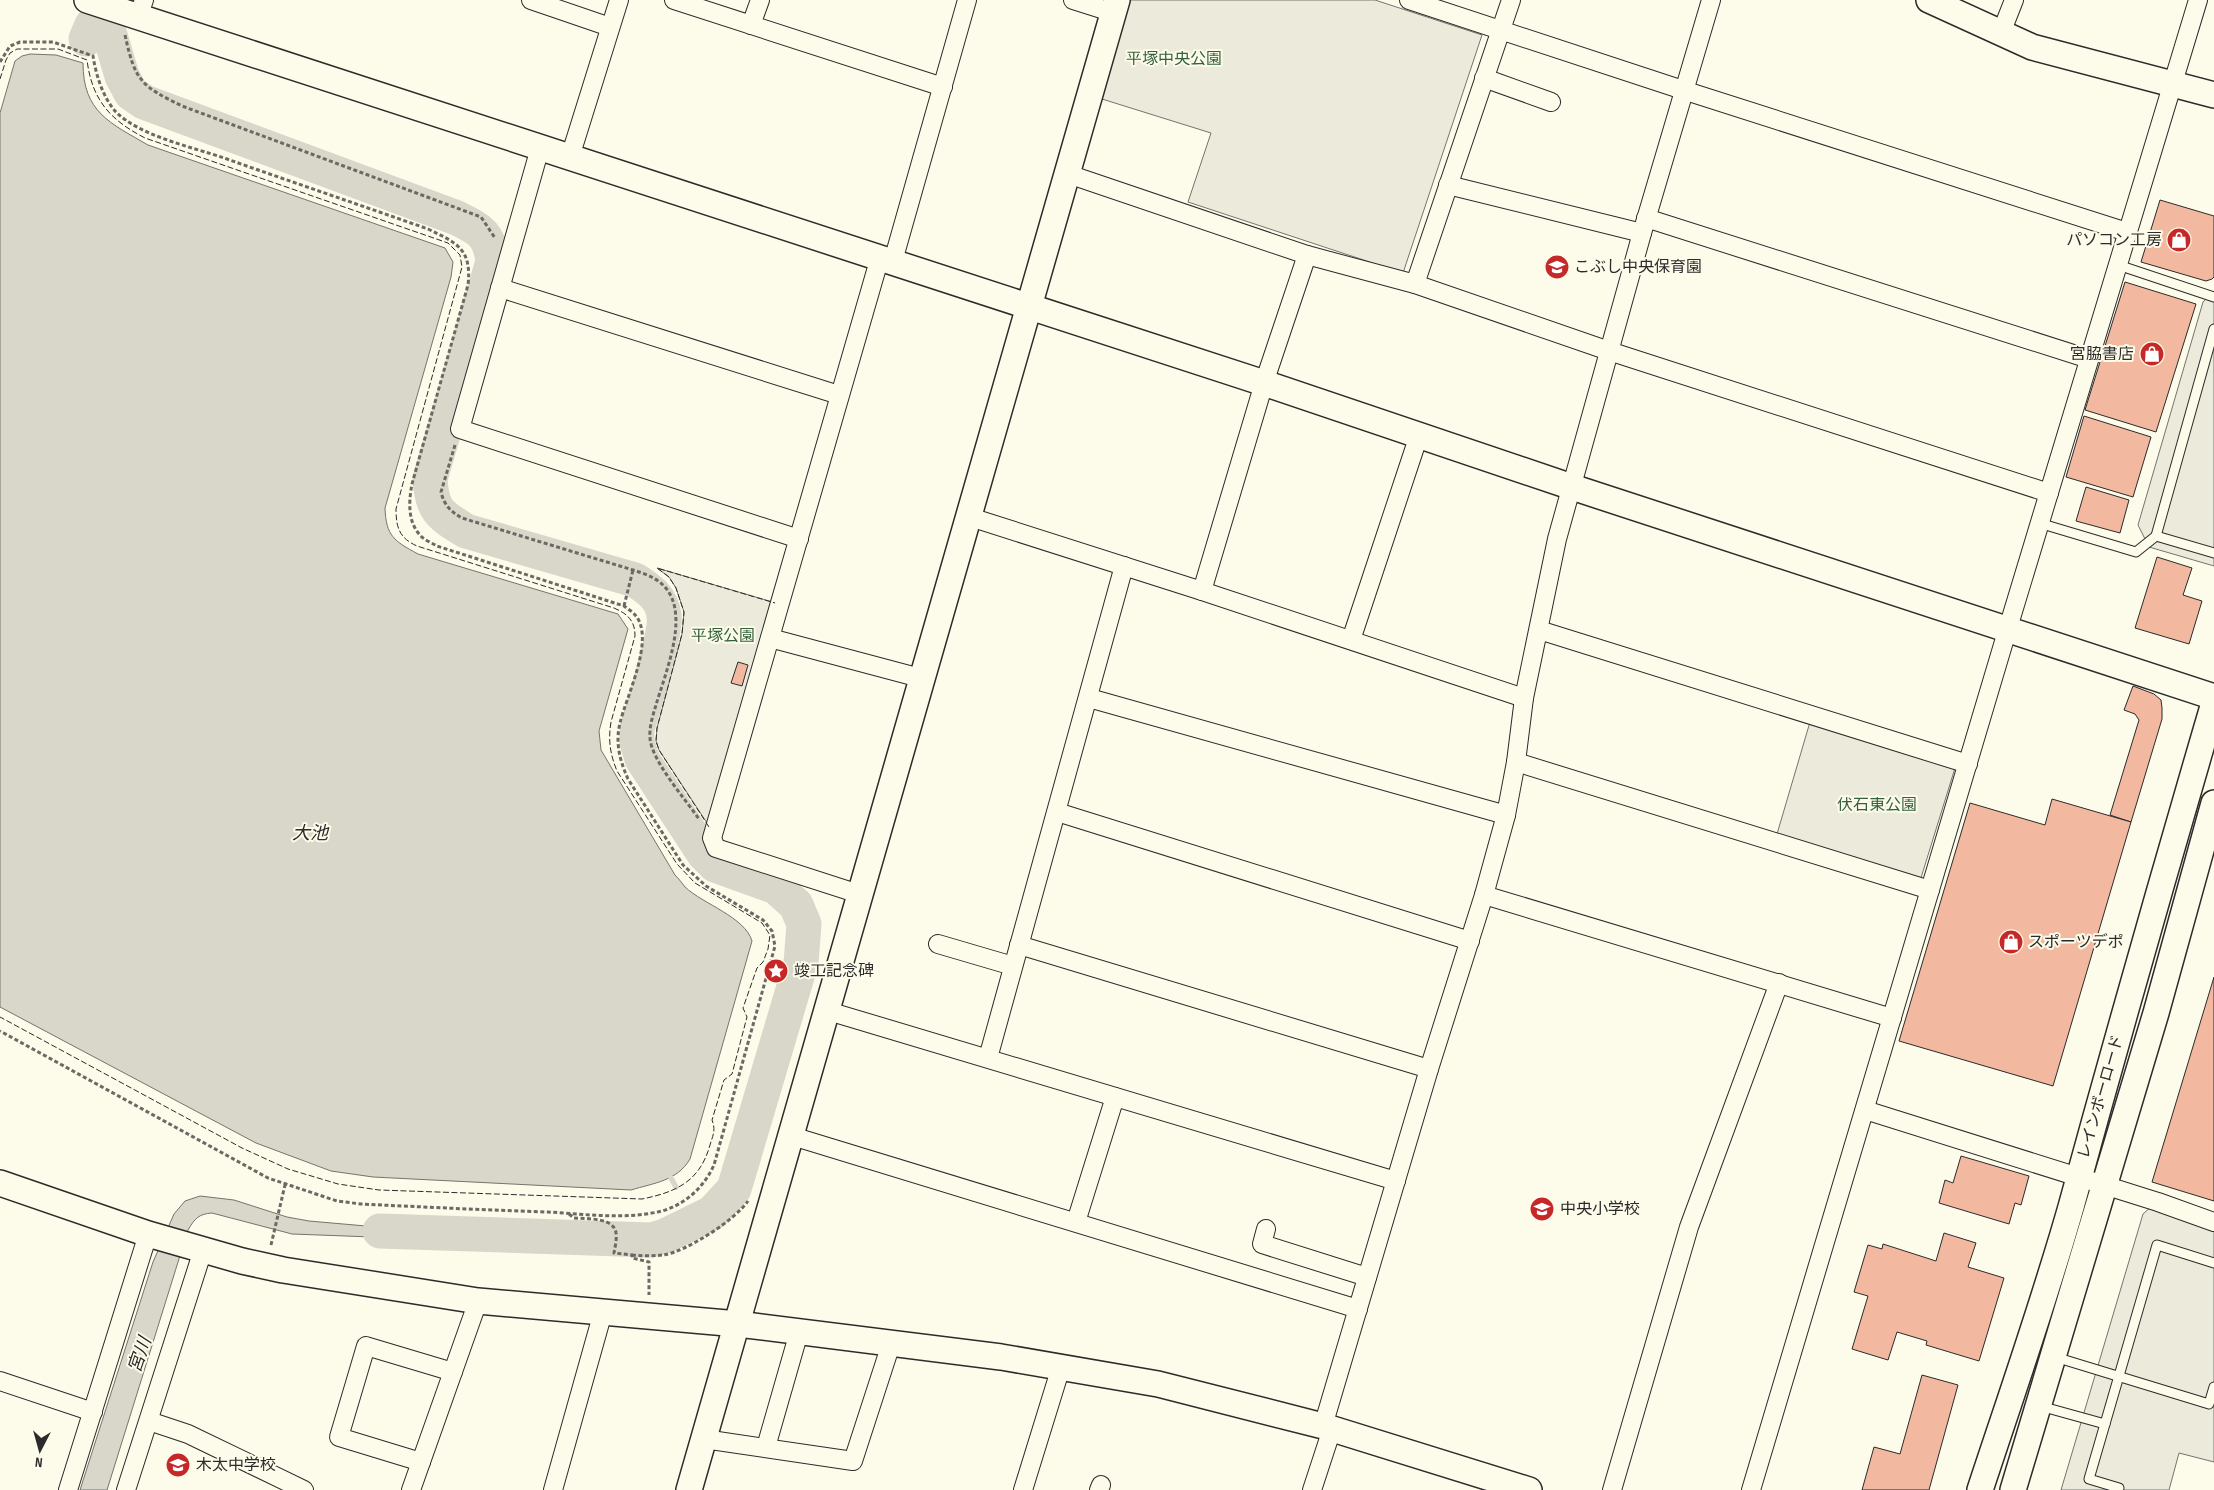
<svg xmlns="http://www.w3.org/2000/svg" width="2214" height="1490" viewBox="0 0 2214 1490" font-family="'Sofia Sans Condensed','Noto Sans JP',sans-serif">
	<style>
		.green { fill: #ecebdb; stroke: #74746e }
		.parking { fill: #eceadb; stroke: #74746e }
		.water { fill: #d8d7c9; stroke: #74746e }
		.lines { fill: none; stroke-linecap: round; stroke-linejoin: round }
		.stream { stroke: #d8d7c9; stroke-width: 5.5 }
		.river { stroke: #d8d7c9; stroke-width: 35 }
		.building { fill: #f2b8a0; stroke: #2b2b2b }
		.lane-casing { stroke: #2b2b2b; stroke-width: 11 }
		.street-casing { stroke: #2b2b2b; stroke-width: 20 }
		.secondary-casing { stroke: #2b2b2b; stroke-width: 28 }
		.path { stroke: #6a6964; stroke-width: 3; stroke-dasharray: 4 2.5; stroke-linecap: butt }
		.lane { stroke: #fdfbea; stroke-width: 9 }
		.street { stroke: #fdfbea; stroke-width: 18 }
		.secondary { stroke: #fdfbea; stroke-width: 25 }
		.fence { stroke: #2b2b2b; stroke-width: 1; stroke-dasharray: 6 2.5; stroke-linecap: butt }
		.labels { text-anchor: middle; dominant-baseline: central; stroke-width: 4; stroke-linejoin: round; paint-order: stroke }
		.park-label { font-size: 16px; fill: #34623c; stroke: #fdfbea }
		.poi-label { font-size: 16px; fill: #2b2b2b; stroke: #fdfbea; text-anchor: start }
		.street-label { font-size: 16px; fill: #2b2b2b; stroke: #fdfbea }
		.water-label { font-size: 18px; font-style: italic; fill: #2b2b2b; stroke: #fdfbea }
	</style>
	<rect width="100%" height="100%" fill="#fdfbea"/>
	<g class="green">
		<path d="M1130,0h245l107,35 -79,238 -215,-71 23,-69 -109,-34z"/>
		<path d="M657,568l119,35 -65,226 -52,-79 -3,-9 1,-13 25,-94 2,-22 -8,-24 -7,-11z"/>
		<path d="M1810,722l145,46 -35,113 -143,-47z"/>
	</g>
	<g class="parking">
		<path d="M2214,291v275l-65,-19 -11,-22 65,-223z"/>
		<path d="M2152,1206l62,21v235l-35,-9 -10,37h-108l82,-276z"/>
	</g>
	<g class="water">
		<path d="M30,54l26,1 27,8c0,49 27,60 65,82l297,103 8,14 -2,15 -66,231c1,28 9,33 33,46l200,60 10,15 -29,102 2,19 74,125c4,4 7,8 10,12 18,17 60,30 67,54l-62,218c-13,22 -36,24 -59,31l-258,-13 -42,-6 -75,-28 -256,-136v-894l15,-52 7,-5z"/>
		<path d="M200,1196l34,4 53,17 22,4 57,5 61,2 -1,11 -134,-5 -80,-21c-13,1 -17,5 -24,17l-81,260h-27l73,-228 21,-48 11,-13z"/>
	</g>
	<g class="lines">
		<g class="stream">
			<path d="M671,1178l5,9"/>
			<path d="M690,1212l5,9"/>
		</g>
		<path class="river" d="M86,39l6,-14 17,7 13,44 9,17 13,9 313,116c23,12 32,15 36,43l-63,218c2,32 10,36 36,52l169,49c14,9 26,17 29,35 3,16 -21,93 -27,114v13l5,17 62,95 11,11 61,22 20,18 8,19 -3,39 -67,226 -22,24 -47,23 -14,4 -271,-9"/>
	</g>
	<g class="building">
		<path d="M2160,200l54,16v61l-2,2 -6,2 -65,-19z"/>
		<path d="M2125,282l71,22 -40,128 -71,-22z"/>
		<path d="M2084,416l67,21 -18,60 -67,-20z"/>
		<path d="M2086,487l43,13 -9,33 -44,-12z"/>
		<path d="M2157,557l35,11 -9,27 19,6 -13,43 -54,-16z"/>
		<path d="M738,662l10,3 -6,21 -11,-3z"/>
		<path d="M2133,686l21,8 7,6 1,8v11l-31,103 -21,-7 29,-95 -4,-6 -11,-4z"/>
		<path d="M2052,799l79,23 -78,264 -154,-45 71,-238 75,22z"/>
		<path d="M2214,977v224l-62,-19z"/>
		<path d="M1961,1156l68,20 -8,29 -6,-2 -6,21 -70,-21 6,-23 8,3z"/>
		<path d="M1944,1233l32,10 -8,24 36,11 -25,83 -53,-16 1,-4 -30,-9 -9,28 -36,-11 16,-53 -14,-4 14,-47 14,4 1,-5 53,17z"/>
		<path d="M1922,1375l36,10 -29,105h-67l12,-43 26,7z"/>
	</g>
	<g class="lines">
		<defs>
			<g id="lane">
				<path d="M2118,265l96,32"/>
				<path d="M2039,523l97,29 20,-16 58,17"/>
				<path d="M2156,536l58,-207"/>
				<path d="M2055,1357l154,47 5,-17"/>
				<path d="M2040,1406l65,18"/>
				<path d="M2118,1490l1,-2 -30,-9 68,-234 57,18"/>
			</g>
			<g id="street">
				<path d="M531,0l79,27"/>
				<path d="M674,0l269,87"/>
				<path d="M1073,0l41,13"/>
				<path d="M1409,0l277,91 441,141"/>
				<path d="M138,17l6,-17"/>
				<path d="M751,25l9,-25"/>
				<path d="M2001,33l13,-33"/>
				<path d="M1484,78l67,24"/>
				<path d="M540,148l-80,281 339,110"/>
				<path d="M570,157l49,-157"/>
				<path d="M1068,174l239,81 108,29 194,67 440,142"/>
				<path d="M1448,185l194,48"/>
				<path d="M1646,218l443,141"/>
				<path d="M893,261l74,-261"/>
				<path d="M1415,284l96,-284"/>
				<path d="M500,288l339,107"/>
				<path d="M970,517l232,74 322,107"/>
				<path d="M1202,591l62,-208 43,-128"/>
				<path d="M1539,630l429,134"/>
				<path d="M770,638l154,41"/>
				<path d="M1351,640l68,-205"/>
				<path d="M1089,698l417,117"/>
				<path d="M1516,762l414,128"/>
				<path d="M1057,812l413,129"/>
				<path d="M862,895l-146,-47 -4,-10 168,-581"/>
				<path d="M1484,895l408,123"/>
				<path d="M938,944l75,22"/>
				<path d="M1019,945l410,124"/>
				<path d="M828,1011l568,170"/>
				<path d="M988,1058l136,-492"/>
				<path d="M1865,1110l293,92 56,20"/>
				<path d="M792,1136l566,173"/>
				<path d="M1076,1222l39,-125"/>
				<path d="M1266,1229l-4,15 105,33"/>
				<path d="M0,1381l93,31"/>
				<path d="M149,1421l39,13 116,56"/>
				<path d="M1323,1426l106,-357 55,-174 22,-80 10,-53 8,-64 33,-159 85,-306 69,-233"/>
				<path d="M704,1439l149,22 38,-117"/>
				<path d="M766,1447l33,-115"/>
				<path d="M421,1462l-82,-25 27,-91 87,26"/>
				<path d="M68,1490l80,-256"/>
				<path d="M126,1490l77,-240"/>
				<path d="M411,1490l67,-189"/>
				<path d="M553,1490l50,-178"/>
				<path d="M1023,1490l38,-123"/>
				<path d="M1099,1490l2,-5"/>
				<path d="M1312,1490l20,-61"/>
				<path d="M1612,1490l77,-263 90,-244"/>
				<path d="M1751,1490l257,-862 190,-628"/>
			</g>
			<g id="secondary">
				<path d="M87,0l1177,383 308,104 642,210"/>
				<path d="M1929,0l103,47 182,48"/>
				<path d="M0,1183l148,51 94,27 41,9 195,31 260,23 263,33 157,27 165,42 206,64"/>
				<path d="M689,1490l428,-1490"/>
				<path d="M1980,1490c31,-94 64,-188 91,-283 46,-168 94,-337 143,-504"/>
				<path d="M2013,1490l143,-477 58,-210"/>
			</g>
		</defs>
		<use href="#lane" class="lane-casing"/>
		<use href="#street" class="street-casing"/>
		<use href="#secondary" class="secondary-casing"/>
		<g class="path">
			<path d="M125,35c10,46 16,51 57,71l299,111 14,21"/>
			<path d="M0,62l10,-16 10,-4h33l40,14c3,19 10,42 23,56 24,24 76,35 108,46 68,24 136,47 204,71 29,14 44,20 40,56l-56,199c-3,16 -5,37 8,51 4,5 12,8 17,11l187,60c4,3 9,6 12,10 19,24 -10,81 -16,107 -5,20 0,38 8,56l55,86 23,21 57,34 9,11 3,15 -61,219c-10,22 -28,39 -52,46 -37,9 -77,3 -114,1 -63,-2 -125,-5 -187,-8l-24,-3 -69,-23 -268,-147"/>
			<path d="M455,445l-14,47c3,13 10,20 21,26l171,52c13,4 27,9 35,21 20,29 -3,83 -12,114 -3,10 -7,22 -6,33 1,22 36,62 49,81"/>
			<path d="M624,606l9,-36"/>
			<path d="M569,1214l5,4c12,1 40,-1 42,15 1,6 -1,14 -2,20l18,2v3l17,4v33"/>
			<path d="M271,1245l14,-60"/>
			<path d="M632,1255c10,1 21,1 31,0 23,-3 72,-35 85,-54"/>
		</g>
		<use href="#lane" class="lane"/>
		<use href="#street" class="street"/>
		<use href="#secondary" class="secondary"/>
		<g class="fence">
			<path d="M0,79l6,-19 4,-7 7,-4h41l29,11c5,40 23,60 58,78l303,105 12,12 2,12 -66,242c0,18 3,29 21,37l197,62c14,6 21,13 21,28l-24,86c-3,18 -1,32 6,49l60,93 18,19 67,40 8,12 -2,14 -5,13 -6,6 -14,40 4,9 -15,57 -8,6 -12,40c4,10 1,15 -2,25 -10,36 -33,47 -68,54l-263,-9 -41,-6 -50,-15 -46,-21 -242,-131"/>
			<path d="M709,827l-50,-77 -3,-9 1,-13 25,-94 2,-22 -8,-24 -7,-11 -12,-9 118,35"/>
		</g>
	</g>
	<defs>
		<symbol id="shop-disc" viewBox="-11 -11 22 22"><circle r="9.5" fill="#c62828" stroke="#fdfbea"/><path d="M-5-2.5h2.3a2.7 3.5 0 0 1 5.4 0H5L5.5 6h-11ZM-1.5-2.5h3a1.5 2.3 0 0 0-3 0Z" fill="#fff"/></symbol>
		<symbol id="school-disc" viewBox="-11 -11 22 22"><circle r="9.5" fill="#c62828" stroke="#fdfbea"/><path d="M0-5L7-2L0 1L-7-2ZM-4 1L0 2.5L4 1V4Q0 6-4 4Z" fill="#fff"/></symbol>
		<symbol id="sight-disc" viewBox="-11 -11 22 22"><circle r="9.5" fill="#c62828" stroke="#fdfbea"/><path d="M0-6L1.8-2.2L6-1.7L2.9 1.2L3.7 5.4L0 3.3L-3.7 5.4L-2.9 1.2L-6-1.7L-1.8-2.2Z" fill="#fff"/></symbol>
	</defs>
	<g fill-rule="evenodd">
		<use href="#shop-disc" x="2165" y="226" width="28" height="28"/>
		<use href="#school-disc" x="1543" y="253" width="28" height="28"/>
		<use href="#shop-disc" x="2138" y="340" width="28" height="28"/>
		<use href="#shop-disc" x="1997" y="928" width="28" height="28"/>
		<use href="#sight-disc" x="762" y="957" width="28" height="28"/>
		<use href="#school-disc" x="1528" y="1195" width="28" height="28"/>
		<use href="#school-disc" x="164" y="1451" width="28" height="28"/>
	</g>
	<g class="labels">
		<g class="park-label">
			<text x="1174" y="59">平塚中央公園</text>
			<text x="723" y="636">平塚公園</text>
			<text x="1877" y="805">伏石東公園</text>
		</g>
		<g class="poi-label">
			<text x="2162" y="240" text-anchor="end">パソコン工房</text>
			<text x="1574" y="267">こぶし中央保育園</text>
			<text x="2134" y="354" text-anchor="end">宮脇書店</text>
			<text x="2028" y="942">スポーツデポ</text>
			<text x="794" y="971">竣工記念碑</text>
			<text x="1560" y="1209">中央小学校</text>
			<text x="196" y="1465">木太中学校</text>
		</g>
		<g class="street-label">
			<text transform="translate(2101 1097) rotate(-74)">レインボーロード</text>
		</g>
		<g class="water-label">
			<text x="310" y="833">大池</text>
			<text transform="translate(140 1355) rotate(-71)">宮川</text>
		</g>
	</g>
	<g transform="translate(40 1450) rotate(186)" stroke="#fdfbea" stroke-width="4" paint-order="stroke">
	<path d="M0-4L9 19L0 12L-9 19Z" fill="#2b2b2b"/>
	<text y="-8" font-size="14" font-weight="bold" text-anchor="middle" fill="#2b2b2b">N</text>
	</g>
</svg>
